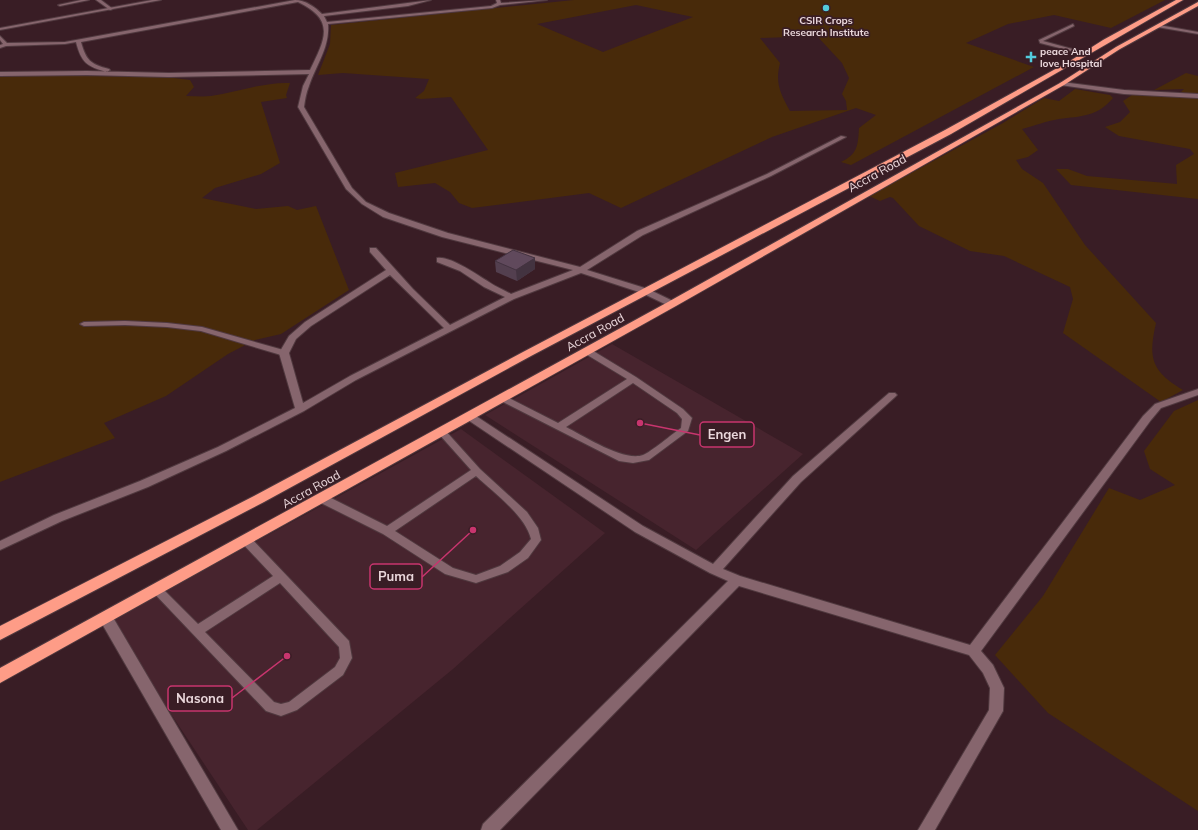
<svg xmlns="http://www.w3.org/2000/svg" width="1198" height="830" viewBox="0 0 1198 830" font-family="Mulish,sans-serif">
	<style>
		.built { fill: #47242e }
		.green { fill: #482a0a; fill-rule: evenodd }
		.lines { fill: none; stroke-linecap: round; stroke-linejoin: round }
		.lane-casing { stroke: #50393f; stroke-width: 2 }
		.street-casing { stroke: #50393f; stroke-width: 2 }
		.highway-casing { stroke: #50393f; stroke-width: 2 }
		.lane { fill: #86656d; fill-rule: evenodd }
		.street { fill: #86656d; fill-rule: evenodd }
		.highway { fill: #fe9c87; fill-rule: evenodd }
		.wall { fill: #533f4f }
		.shaded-wall { fill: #433340 }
		.building { fill: #60495c; stroke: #433340 }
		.poi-dot { fill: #53cadc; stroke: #391d25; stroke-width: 1.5 }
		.labels { text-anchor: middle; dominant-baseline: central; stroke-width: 3.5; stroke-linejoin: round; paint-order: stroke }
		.far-poi-label { font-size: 10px; font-weight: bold; fill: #ead7db; stroke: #391d25 }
		.street-label { font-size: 12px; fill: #ead7db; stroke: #391d25 }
		.leader { fill: none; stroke: #c8356e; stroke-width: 1.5 }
		.callout-dot { fill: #c8356e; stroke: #391d25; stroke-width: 1.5 }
		.callout { fill: #391d25; stroke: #c8356e; stroke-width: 1.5 }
		.callout-label { font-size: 13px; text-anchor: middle; font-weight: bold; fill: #ead7db }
	</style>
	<rect width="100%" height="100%" fill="#391d25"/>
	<g class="built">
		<path d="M612,344l191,110 -107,96 -211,-135z"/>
		<path d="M461,429l144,104 -152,136 -196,161h-9l-138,-208z"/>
	</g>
	<g class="green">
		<path d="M574,0h591l-54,28 -57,-13 -46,9 -42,19 68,24 -183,98 -10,-3c17,-8 17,-17 18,-34l17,-13 -20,-7 -84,29 -151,71 -32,-15 -117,15 -13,-5 -9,-11 -15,-9 -37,4 -3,-14 93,-23 -37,-53 -30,2 -6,-1 9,-7 5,-12 -86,-6 -25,2 12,-31 1,-19zM636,5l57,12 -90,35 -66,-28zM817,36l25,27 7,15 -7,16 4,7 1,9 -57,1c-10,-18 -15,-28 -10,-48l-20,-25z"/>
		<path d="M1186,73l12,3v123l-127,-14 -15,-16h12l19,7 90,8 -1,-19 18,-11 -4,-5 -71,-13 -14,-9 15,-5 10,-10 -7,-11 9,-6 45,1 7,-7 -30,1z"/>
		<path d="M0,75l166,2 24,3 4,7 -8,9c8,0 17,1 25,0 27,-4 52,-14 79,-13l-4,12 1,3 -26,4 19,61 -19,11 -46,14 -13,10 54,11 32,-3 9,4 19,-4 33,84 -68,44 -26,6 -27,14 -62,42 -62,27 11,15 -115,44z"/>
		<path d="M1075,89l35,6 3,3c-16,19 -32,18 -54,21 -13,2 -25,7 -37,10l16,21 -10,7 -12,3 6,9 21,14 42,62 71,78c-8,35 -5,48 27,67l-22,12 -98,-69 10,-34 -3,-12 -66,-31 -34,-5 -51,-25 -26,-28 -3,-1 -10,4 -11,-5 134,-73 41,-25 15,3z"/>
		<path d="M1198,400v411l-150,-98 -53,-58 48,-59 66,-108 31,12 35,-15 -25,-16 -6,-18 30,-40z"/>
	</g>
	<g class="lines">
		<defs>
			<g id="lane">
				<path d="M81,0h8l-29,6 -2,-1z"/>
				<path d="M96,0h5l12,9 -3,1z"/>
				<path d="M1073,24l1,2 -31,15 44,12v2l-47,-12 -1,-3z"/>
				<path d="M125,321l42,2 35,4 85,24 1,2 -1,2h-6l-80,-24 -34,-4 -42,-2 -41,1 -4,-2 4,-2z"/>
				<path d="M584,349h6l46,28 47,32 9,9 -4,13 -39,29 -16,3 -14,-2 -120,-61 -1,-2 4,-3 3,1 53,27 69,-44 -43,-26 -1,-2zM633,383l44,30 5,6 -1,9c-9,6 -30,24 -38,27 -19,7 -59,-19 -77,-28z"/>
				<path d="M441,428l3,1 36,40 47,43 11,16 3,12 -13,18 -20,14 -32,11 -31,-9 -62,-40 -66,-33 -1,-3 1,-3h8l62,31 84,-56 -33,-37 -2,-2zM476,476c18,17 49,39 55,63l-11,13 -20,14 -24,9 -23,-7 -58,-37z"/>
				<path d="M246,536l4,1 99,104 3,17 -9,17 -46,35 -16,6 -15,-5 -115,-121 2,-3 4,-1 4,1 37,37 75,-48 -31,-33 -1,-3 1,-3zM280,583l59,64 1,11 -5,9 -46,35 -8,2 -7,-2 -69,-70z"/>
			</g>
			<g id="street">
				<path d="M152,0h9l-161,30v-2z"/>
				<path d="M295,0c10,0 20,7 27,14l109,-14 -23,6 -84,10 3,6 164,-16 6,-3 -1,-3h4l1,3 46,-3 -47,5 -8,3 -164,16c2,23 -12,41 -19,62 -3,7 -4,14 -5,21l48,81 14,14 23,11 59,20 132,34 57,-36 130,-57 74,-38 5,1 -75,39 -128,59 -56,35 61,19 27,13 1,2 -1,2h-6l-27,-13 -61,-20 -67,26 -158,81 -52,31 -78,40 -78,36 -86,34 -62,29v-9l54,-26 86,-34 78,-34 77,-39 -16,-55 10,-17 16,-14 81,-52 -16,-18v-4h6l37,41 37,36 55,-28 -21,-10 -24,-16 -23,-9v-4c14,-2 40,17 52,24 7,5 15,8 22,12l62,-24 -131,-33 -59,-20 -21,-13 -16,-15 -48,-82 5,-21 6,-12 -140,3 -82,-2 -87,1v-4l87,-1 82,2 141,-3c15,-31 26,-50 -12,-68l-217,40c5,18 9,22 28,27l1,1 -3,2c-20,-5 -26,-10 -31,-30l-11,2 -59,2 -6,2v-3l3,-1 -3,-4v-4l7,7 58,-1zM390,275l54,53 -94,48 -47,27 -14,-50 7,-14 15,-13z"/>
				<path d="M1159,25l39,7v2l-41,-7z"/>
				<path d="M1062,82l62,8 74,4v4l-74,-4 -64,-9v-2z"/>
				<path d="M1198,389v6l-37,13 -10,12 -170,231 12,14 11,23 -1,23 -68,119h-17l71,-120 1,-22 -7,-15 -14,-18 -230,-69 -239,244h-19l2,-6 245,-243 -18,-8 -75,-41 -170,-114 -1,-2 1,-2h8l170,112 70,38 80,-88 96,-83h6l2,2 -2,2 -94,85 -78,87 17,7 230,69 173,-229 12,-12z"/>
				<path d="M106,613l5,1 127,216h-17l-120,-208 -1,-4 1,-4z"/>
			</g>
			<g id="highway">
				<path d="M1176,0h7l-232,134 -420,222 -267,146 -264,138v-14l254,-130 269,-144 422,-222 125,-69 33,-21z"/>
				<path d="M1198,2v4l-78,43 -56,36 -388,221 -676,377v-15l668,-366 392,-219 56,-36z"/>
			</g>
		</defs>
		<use href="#lane" class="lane-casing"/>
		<use href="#street" class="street-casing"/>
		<use href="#highway" class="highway-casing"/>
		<use href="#lane" class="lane"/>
		<use href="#street" class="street"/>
		<use href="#highway" class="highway"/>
	</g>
	<path class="wall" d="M495,261l40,8 -18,12 -21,-9z"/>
	<path class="shaded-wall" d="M535,258v11l-18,12 -1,-11z"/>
	<path class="building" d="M513,250l22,8 -19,12 -21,-9z"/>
	<g class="poi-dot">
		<circle cx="826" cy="8" r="4"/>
		<path d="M1029 51h4v4h4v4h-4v4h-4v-4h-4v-4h4z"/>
	</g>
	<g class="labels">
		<g class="far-poi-label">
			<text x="826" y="20">CSIR Crops<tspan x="826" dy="12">Research Institute</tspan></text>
			<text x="1040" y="51" text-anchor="start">peace And<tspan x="1040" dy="12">love Hospital</tspan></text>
		</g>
		<g class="street-label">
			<text transform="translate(877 173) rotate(-29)">Accra Road</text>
			<text transform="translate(595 332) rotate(-29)">Accra Road</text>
			<text transform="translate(311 489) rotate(-29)">Accra Road</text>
		</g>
	</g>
	<path class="leader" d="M640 423L700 435M473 530L422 577M287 656L232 698"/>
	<g class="callout-dot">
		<circle cx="640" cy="423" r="4"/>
		<circle cx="473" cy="530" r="4"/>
		<circle cx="287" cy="656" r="4"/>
	</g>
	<g class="callout">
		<rect x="700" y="422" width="54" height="25" rx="4"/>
		<rect x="370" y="564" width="52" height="25" rx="4"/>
		<rect x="168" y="686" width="64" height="25" rx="4"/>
	</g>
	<g class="callout-label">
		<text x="727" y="439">Engen</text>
		<text x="396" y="581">Puma</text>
		<text x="200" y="703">Nasona</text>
	</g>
</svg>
